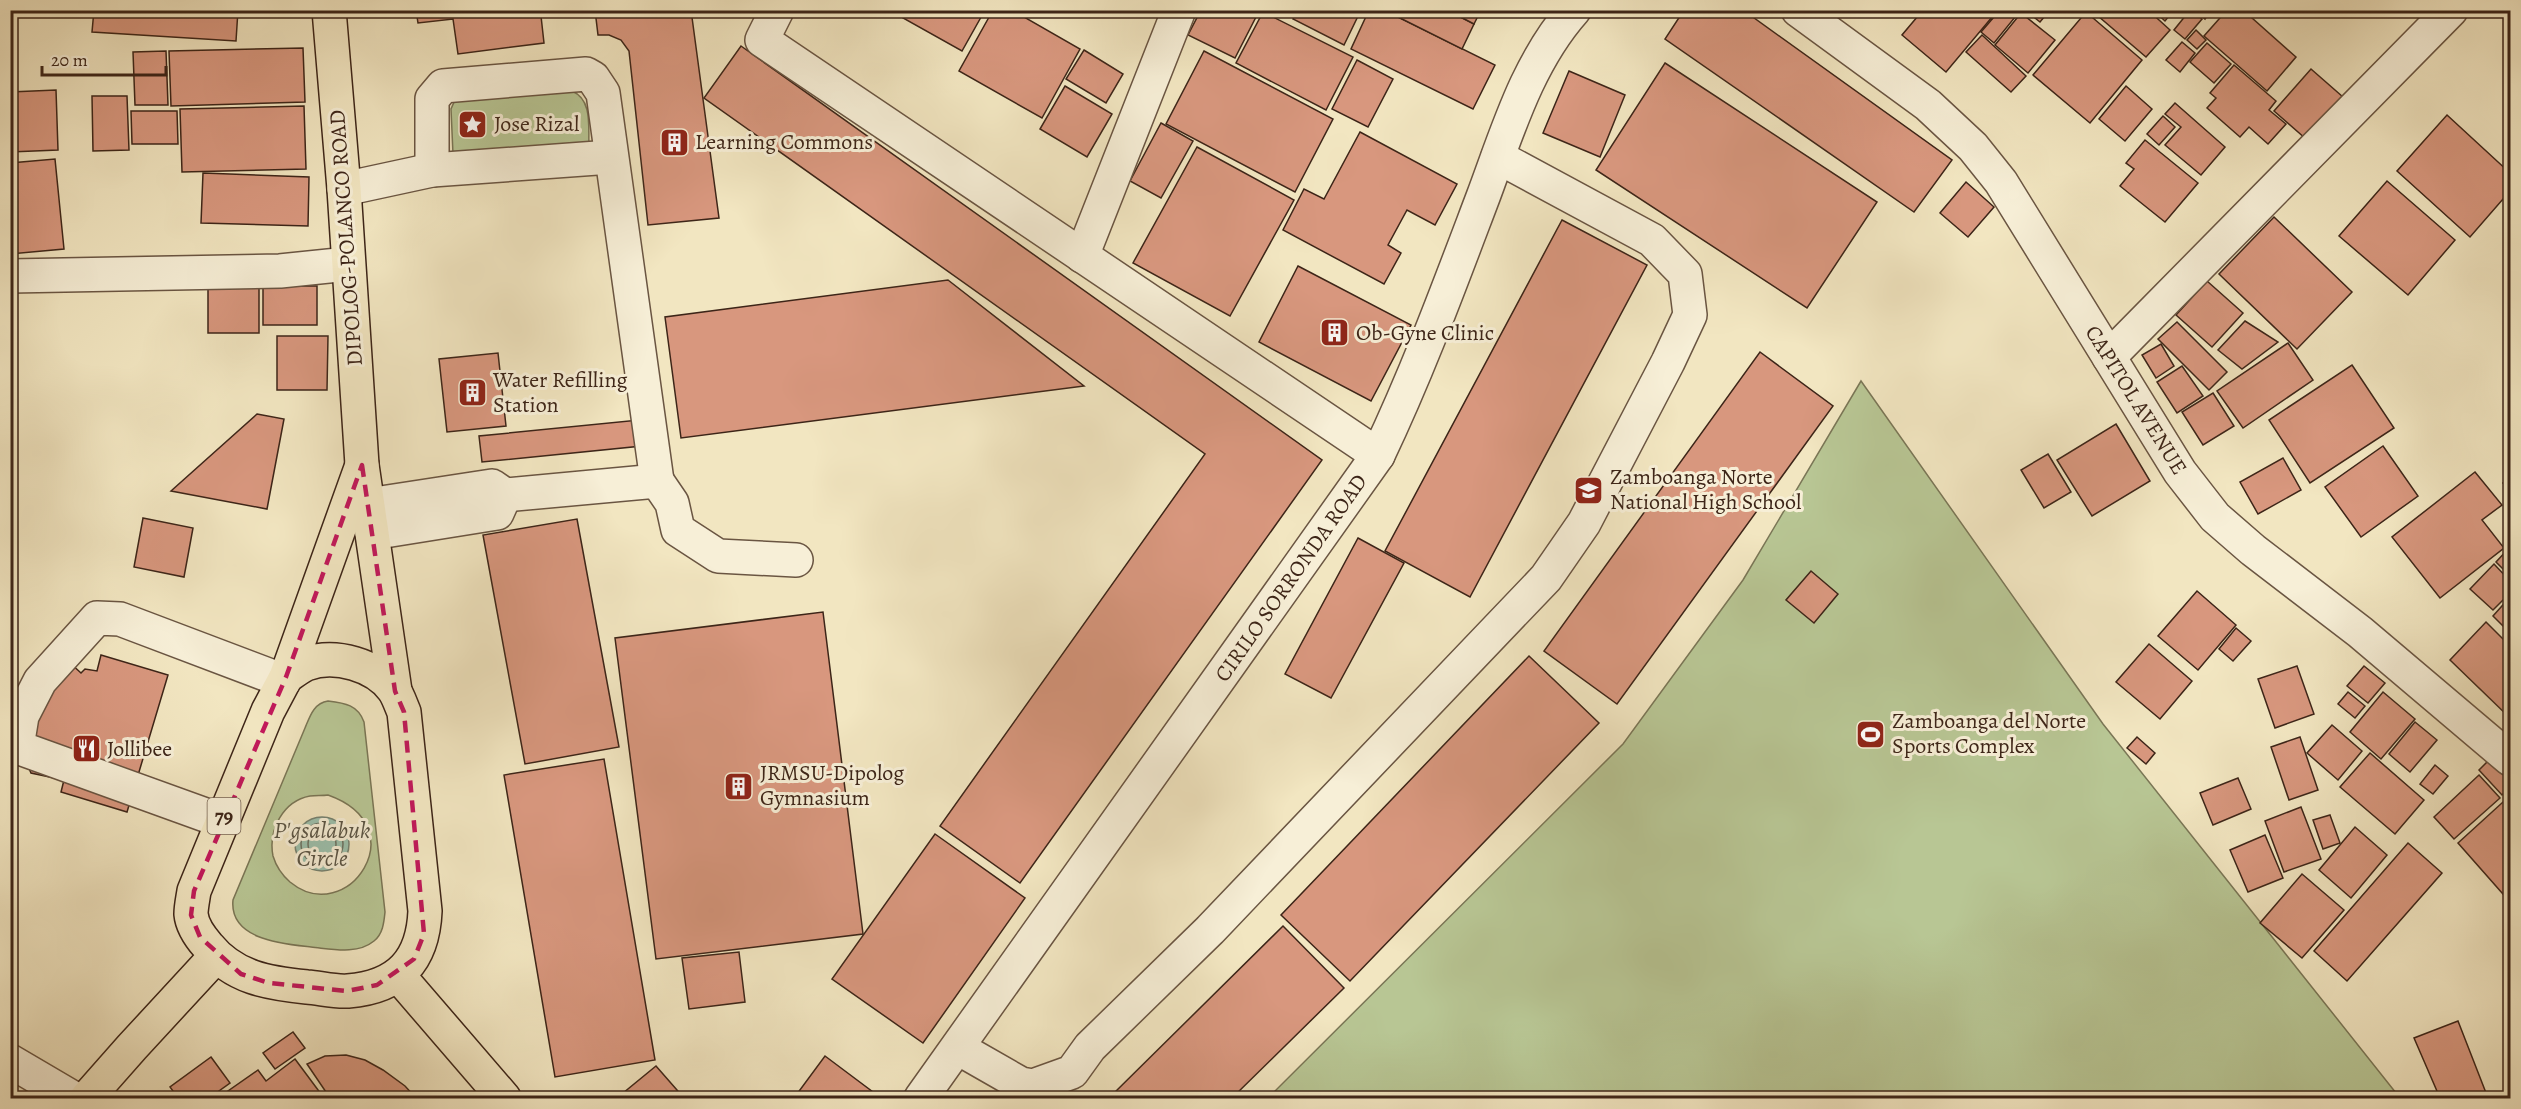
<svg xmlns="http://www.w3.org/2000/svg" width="2521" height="1109" viewBox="0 0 2521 1109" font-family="Alegreya,serif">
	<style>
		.green { fill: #b8c694; stroke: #7a7656; stroke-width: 1.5; fill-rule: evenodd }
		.water { fill: #9cc0ac; stroke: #768271; stroke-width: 1.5 }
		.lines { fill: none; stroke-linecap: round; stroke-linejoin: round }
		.shore { stroke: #6c7262; stroke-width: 1.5 }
		.building { fill: #d8977e; stroke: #3d2518; stroke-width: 1.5 }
		.minor-casing { stroke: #6a5542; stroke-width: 36 }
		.major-casing { stroke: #3d2518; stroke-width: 36 }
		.highway-casing { stroke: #3d2518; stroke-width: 36 }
		.minor { stroke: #f7efd7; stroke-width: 33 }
		.major { stroke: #f2e6c1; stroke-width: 33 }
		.highway { stroke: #f2e6c1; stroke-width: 33 }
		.marked { fill: none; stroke: #c2185b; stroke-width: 4.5; stroke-dasharray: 12 8; stroke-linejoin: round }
		.labels { text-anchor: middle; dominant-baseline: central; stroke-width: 6; stroke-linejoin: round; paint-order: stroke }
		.shield { fill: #f7efd7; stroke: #756251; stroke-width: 1.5 }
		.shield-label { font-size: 21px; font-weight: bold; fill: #3d2518 }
		.poi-label { font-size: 22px; fill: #3d2518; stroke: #f7efd7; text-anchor: start }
		.street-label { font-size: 22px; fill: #3d2518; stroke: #f7efd7 }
		.water-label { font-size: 24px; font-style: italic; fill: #5a5444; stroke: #f7efd7 }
	</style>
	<rect width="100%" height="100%" fill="#f2e6c1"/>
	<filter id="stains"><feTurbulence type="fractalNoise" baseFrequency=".00333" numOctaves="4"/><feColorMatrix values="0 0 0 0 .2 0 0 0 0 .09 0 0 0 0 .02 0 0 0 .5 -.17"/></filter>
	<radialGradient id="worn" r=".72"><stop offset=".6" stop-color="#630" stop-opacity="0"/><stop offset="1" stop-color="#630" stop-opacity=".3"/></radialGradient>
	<g class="green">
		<path d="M572,91c21,9 16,36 17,56l-136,7 -2,-45 4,-9z"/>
		<path d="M1861,381l242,343 297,374h-1132l355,-354 120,-164z"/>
		<path d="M328,701c17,2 30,4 36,21l21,190c-1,10 -2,22 -11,29 -17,14 -42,8 -63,6 -27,-3 -82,-7 -78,-47l72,-172c5,-12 9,-25 23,-27zM328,795c90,32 19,134 -38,87 -8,-7 -14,-16 -17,-26 -5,-26 10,-55 37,-60 6,-1 12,0 18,-1z"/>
	</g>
	<circle class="water" cx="322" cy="844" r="27"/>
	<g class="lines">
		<g class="shore">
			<circle cx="322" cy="844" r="21"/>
			<circle cx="322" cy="844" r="14"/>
		</g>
	</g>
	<g class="building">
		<path d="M94,10h144l-2,31 -144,-9z"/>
		<path d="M416,10h172l-47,6 3,27 -86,11 -5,-35 -35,4z"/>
		<path d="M595,10h96l28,208 -71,7 -19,-174 -8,-11 -12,-5h-11z"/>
		<path d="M907,10h78l-23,41 -59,-33z"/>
		<path d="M993,10h19l68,39 -38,69 -83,-47z"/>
		<path d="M1201,10h48l8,5 -22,43 -47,-23z"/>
		<path d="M1298,10h63l-17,35 -51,-26z"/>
		<path d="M1369,10h15l111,55 -22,44 -122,-60z"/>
		<path d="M1384,10h63l27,14 -12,25z"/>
		<path d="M1447,10h34l-7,14z"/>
		<path d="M1684,10h59l209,150 -38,52 -249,-173z"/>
		<path d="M1923,10h75l-52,62 -44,-37z"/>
		<path d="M2000,10l20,1 -26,32 -13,-11z"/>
		<path d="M2025,10h25l-10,12z"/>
		<path d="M2091,10h57l22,20 -24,27z"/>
		<path d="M2153,10h21l-9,11z"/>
		<path d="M2190,10l12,9 -17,20 -11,-9z"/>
		<path d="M2195,10h11l3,3 -4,6z"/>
		<path d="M2227,10h16l53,47 -29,34 -63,-55z"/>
		<path d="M1263,12l90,45 -27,53 -90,-47z"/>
		<path d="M2086,12l56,48 -52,63 -57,-48z"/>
		<path d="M2021,13l34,27 -27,33 -33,-28z"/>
		<path d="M2196,30l10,10 -9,9 -10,-9z"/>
		<path d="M1982,35l44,41 -15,16 -45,-40z"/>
		<path d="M2182,42l13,11 -15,19 -14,-12z"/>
		<path d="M2207,43l24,21 -17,19 -24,-21z"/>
		<path d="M741,46l581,414 -302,423 -80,-57 265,-372 -501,-356z"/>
		<path d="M303,48l2,54 -134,4 -2,-55z"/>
		<path d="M1084,50l39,24 -17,29 -40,-24z"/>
		<path d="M166,51l2,54h-33l-2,-53z"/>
		<path d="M1204,51l129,68 -38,73 -129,-68z"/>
		<path d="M1357,60l36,19 -25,48 -36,-18z"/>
		<path d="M1665,63l212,139 -70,106 -211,-138z"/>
		<path d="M2234,65l42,36 -7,9 17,14 -18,20 -19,-17 -9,10 -33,-29 9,-10 -6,-5z"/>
		<path d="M2311,69l32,28 -37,42 -32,-28z"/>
		<path d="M1569,71l56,24 -25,62 -57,-24z"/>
		<path d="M1065,86l47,28 -25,43 -47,-28z"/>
		<path d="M2126,86l26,23 -27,32 -26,-22z"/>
		<path d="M56,90l2,60 -48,2v-60z"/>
		<path d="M92,96h35l2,54 -36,1z"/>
		<path d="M2175,103l50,44 -24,28 -36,-30 16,-18 -16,-13z"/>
		<path d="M304,106l2,63 -124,3 -2,-63z"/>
		<path d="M131,111h46l1,33h-46z"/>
		<path d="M2447,115l63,58v18l-40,46 -73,-66z"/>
		<path d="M2163,116l12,11 -16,18 -12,-11z"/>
		<path d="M1161,123l32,18 -32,57 -31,-17z"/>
		<path d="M1360,132l97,52 -22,41 -28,-15 -19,35 13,8 -17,31 -101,-54 21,-41 20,10z"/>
		<path d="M2145,140l53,43 -33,39 -45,-36 14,-17 -8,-6z"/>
		<path d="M1197,147l97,53 -64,116 -97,-53z"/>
		<path d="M55,159l9,90 -54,5v-91z"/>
		<path d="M203,173l106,4 -1,49 -107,-3z"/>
		<path d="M2387,181l68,59 -47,55 -69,-59z"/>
		<path d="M1966,182l28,25 -26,30 -28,-24z"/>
		<path d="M2274,217l78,75 -55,57 -78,-75z"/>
		<path d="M1562,220l85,45 -177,332 -85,-46z"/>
		<path d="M1298,266l113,59 -40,76 -112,-59z"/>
		<path d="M948,280l136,106 -403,52 -16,-121z"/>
		<path d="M2207,281l36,32 -31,34 -36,-32z"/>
		<path d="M208,286l51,1v46h-51z"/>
		<rect x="263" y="286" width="54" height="39"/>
		<path d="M2245,321l33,21 -36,27 -24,-19z"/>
		<path d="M2177,322l50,50 -18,18 -51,-51z"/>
		<path d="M277,336h51l-1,54h-50z"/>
		<path d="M2288,343l25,37 -70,48 -26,-37z"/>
		<path d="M2161,344l13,22 -18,12 -14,-23z"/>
		<path d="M1760,352l73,54 -216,298 -73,-53z"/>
		<path d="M498,353l8,73 -59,6 -8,-73z"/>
		<path d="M2352,365l42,63 -84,55 -41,-63z"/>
		<path d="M2182,366l21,30 -26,17 -20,-31z"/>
		<path d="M2213,393l21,33 -31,19 -21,-33z"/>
		<path d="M257,414l27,5 -17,90 -96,-18z"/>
		<path d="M639,420l3,26 -160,16 -3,-26z"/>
		<path d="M2116,424l34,57 -58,35 -35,-56z"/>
		<path d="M2383,446l35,50 -57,41 -36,-50z"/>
		<path d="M2048,454l23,38 -27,16 -23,-38z"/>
		<path d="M2283,458l18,32 -43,24 -18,-32z"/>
		<path d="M2475,472l27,33 -20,15 22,28 -64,50 -48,-61z"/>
		<path d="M2510,476v14l-7,-7z"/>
		<path d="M143,518l50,10 -9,49 -50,-10z"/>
		<path d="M577,519l42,228 -94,17 -42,-229z"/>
		<path d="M1358,538l46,25 -73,135 -46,-24z"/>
		<path d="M2510,547v29l-14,-14z"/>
		<path d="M2494,564l16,17v12l-17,17 -23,-21z"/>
		<path d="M1811,571l27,23 -24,29 -28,-23z"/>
		<path d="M2197,591l39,34 -38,45 -40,-34z"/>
		<path d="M2510,597v36l-17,-17z"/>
		<path d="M823,612l40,322 -207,25 -41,-321z"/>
		<path d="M2486,622l24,24v72l-60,-58z"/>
		<path d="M2236,628l15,13 -18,20 -14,-12z"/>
		<path d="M2149,644l43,37 -32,38 -44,-37z"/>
		<path d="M101,655l67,20 -41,137 -66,-20 3,-12 -33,-7 -9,-21 26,-65 21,-25 12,11 4,-4 12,2z"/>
		<path d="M1529,656l70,67 -249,258 -69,-66z"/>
		<path d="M2297,666l17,48 -39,14 -17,-49z"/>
		<path d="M2364,666l21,17 -17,20 -21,-17z"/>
		<path d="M2348,692l17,14 -10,12 -17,-14z"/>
		<path d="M2383,692l32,27 -34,40 -31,-27z"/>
		<path d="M2415,722l22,18 -27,32 -21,-18z"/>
		<path d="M2332,725l30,26 -24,29 -31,-27z"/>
		<path d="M2137,737l18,16 -9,11 -19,-16z"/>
		<path d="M2300,737l18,53 -29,10 -18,-53z"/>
		<path d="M2370,753l54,47 -29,34 -55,-47z"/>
		<path d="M2492,757l18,21v9l-8,8 -23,-25z"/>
		<path d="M604,759l51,301 -100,17 -51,-302z"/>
		<path d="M2435,765l13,11 -15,18 -13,-10z"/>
		<path d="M2479,775l21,23 -46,41 -20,-22z"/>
		<path d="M2238,778l13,31 -38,16 -13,-32z"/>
		<path d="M2503,802l7,9v91l-52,-59z"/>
		<path d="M2301,807l20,52 -37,13 -19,-51z"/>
		<path d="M2330,815l10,28 -17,6 -10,-29z"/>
		<path d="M2355,827l32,28 -36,43 -32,-28z"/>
		<path d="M935,834l90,64 -102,145 -91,-64z"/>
		<path d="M2265,835l18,43 -35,14 -18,-42z"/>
		<path d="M2408,843l34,30 -95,108 -33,-30z"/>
		<path d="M2302,874l42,36 -42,48 -42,-35z"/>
		<path d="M1283,926l61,62 -112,110h-123z"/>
		<path d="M739,952l6,50 -56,7 -7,-51z"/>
		<path d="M2458,1021l30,77h-48l-26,-60z"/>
		<path d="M293,1032l12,16 -30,21 -12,-16z"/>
		<path d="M346,1055l19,5 18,10 22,16 11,12h-86l-23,-34 18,-8z"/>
		<path d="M825,1056l56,42h-87z"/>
		<path d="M211,1057l19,26 -21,15h-31l-8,-11z"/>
		<path d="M295,1059l29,39h-106l40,-28 8,11z"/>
		<path d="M656,1066l28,32h-67z"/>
	</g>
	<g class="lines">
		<defs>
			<g id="minor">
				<path d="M777,10l-15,30 616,415"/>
				<path d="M1798,10l130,95 45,42 28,35 179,290 35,45 38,33 107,82 150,127"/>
				<path d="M432,170v-71l11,-13 143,-12 7,4 10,15 54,388"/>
				<path d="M344,189l88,-19 179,-13"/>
				<path d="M1082,256l97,-246"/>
				<path d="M10,276l270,-5 68,-7"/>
				<path d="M2109,357l342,-347"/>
				<path d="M368,505l124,-19 13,9 152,-14 15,22 6,27 40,26 78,4"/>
				<path d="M372,533l125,-20 8,-18"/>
				<path d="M222,821l-205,-74 5,-31 18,-35 57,-63 23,1 164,62"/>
				<path d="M958,1048l63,36 12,2 39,-14 18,-25 120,-117 336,-352 38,-55 84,-161 22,-47 -5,-41 -33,-34 -154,-83"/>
				<path d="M10,1061l63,37"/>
				<path d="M921,1098l457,-643c40,-84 72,-171 105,-258 24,-64 44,-134 91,-187"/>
			</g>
			<path id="major" d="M398,975l106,123"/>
			<g id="highway">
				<path d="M329,10l15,179 18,276 33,226"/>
				<path d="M286,677c6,-4 13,-10 20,-13 29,-11 70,1 88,26 4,6 7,15 10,22l21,199c-2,49 -26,76 -77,80 -13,1 -28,-3 -41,-4 -39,-4 -73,-9 -99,-41 -7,-8 -16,-21 -17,-32 0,-7 2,-16 3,-23l74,-180 18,-34 76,-212"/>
				<path d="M87,1098l45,-51 84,-91"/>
			</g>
		</defs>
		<use href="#minor" class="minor-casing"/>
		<use href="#major" class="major-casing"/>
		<use href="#highway" class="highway-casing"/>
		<use href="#minor" class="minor"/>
		<use href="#major" class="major"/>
		<use href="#highway" class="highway"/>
	</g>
	<path class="marked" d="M362,465l33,226 9,21 20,222 -10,25 -37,26 -30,6 -78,-8 -28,-9 -41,-37 -9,-22 3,-24 92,-214z"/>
	<defs>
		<symbol id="sight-square" viewBox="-11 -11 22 22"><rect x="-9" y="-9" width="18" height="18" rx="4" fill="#8f2418" stroke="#f7efd7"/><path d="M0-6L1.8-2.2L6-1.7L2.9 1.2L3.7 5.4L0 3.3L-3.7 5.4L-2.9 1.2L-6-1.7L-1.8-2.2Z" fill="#fff"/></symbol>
		<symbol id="building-square" viewBox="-11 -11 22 22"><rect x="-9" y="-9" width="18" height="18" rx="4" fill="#8f2418" stroke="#f7efd7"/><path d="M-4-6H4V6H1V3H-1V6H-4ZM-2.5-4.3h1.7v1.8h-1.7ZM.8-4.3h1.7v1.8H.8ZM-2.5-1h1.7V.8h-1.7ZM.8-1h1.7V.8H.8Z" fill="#fff"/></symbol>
		<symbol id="school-square" viewBox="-11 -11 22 22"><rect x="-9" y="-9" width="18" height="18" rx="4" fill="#8f2418" stroke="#f7efd7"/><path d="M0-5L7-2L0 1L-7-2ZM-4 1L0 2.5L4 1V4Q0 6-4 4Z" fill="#fff"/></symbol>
		<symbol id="stadium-square" viewBox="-11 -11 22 22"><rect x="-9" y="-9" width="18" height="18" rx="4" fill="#8f2418" stroke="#f7efd7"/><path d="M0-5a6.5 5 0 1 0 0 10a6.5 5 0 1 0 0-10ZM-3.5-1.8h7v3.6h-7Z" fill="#fff"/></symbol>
		<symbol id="restaurant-square" viewBox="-11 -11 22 22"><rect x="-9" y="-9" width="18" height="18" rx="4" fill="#8f2418" stroke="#f7efd7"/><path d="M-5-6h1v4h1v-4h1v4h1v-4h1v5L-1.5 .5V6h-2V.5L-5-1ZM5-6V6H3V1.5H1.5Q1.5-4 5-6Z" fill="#fff"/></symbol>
	</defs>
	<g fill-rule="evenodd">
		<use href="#sight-square" x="456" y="108" width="33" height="33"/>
		<use href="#building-square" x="658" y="126" width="33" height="33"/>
		<use href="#building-square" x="1318" y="316" width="33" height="33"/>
		<use href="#building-square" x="456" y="376" width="33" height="33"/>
		<use href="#school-square" x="1572" y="474" width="33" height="33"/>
		<use href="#stadium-square" x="1854" y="718" width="33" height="33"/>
		<use href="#restaurant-square" x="70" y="732" width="33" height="33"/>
		<use href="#building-square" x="722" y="770" width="33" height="33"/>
	</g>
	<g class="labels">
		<rect class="shield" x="207.5" y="798" width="33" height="36" rx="4.5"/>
		<g class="shield-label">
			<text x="224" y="816">79</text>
		</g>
		<g class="poi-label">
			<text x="494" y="124">Jose Rizal</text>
			<text x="695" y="142">Learning Commons</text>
			<text x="1356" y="333">Ob-Gyne Clinic</text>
			<text x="493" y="380">Water Refilling<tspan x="493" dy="25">Station</tspan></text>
			<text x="1610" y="477">Zamboanga Norte<tspan x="1610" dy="25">National High School</tspan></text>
			<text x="1892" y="721">Zamboanga del Norte<tspan x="1892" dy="25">Sports Complex</tspan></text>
			<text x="107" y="749">Jollibee</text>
			<text x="760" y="773">JRMSU-Dipolog<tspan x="760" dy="25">Gymnasium</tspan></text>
		</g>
		<g class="street-label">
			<text transform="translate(346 238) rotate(-94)">DIPOLOG-POLANCO ROAD</text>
			<text transform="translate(2136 400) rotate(58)">CAPITOL AVENUE</text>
			<text transform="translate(1291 578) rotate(-55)">CIRILO SORRONDA ROAD</text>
		</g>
		<g class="water-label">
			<text x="322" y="830">P'gsalabuk<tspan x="322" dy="28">Circle</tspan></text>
		</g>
	</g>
	<rect width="2521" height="1109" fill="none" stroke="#f2e6c1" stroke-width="36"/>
	<rect x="12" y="12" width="2497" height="1085" fill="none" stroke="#3d2518" stroke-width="3"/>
	<rect x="18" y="18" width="2485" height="1073" fill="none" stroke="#3d2518" stroke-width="1.5"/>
	<path d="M42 66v9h124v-9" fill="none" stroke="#3d2518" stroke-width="3"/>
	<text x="51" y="66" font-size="18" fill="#3d2518" stroke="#f7efd7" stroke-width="4.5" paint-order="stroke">20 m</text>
	<rect width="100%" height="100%" filter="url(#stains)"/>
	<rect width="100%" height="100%" fill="url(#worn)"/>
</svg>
